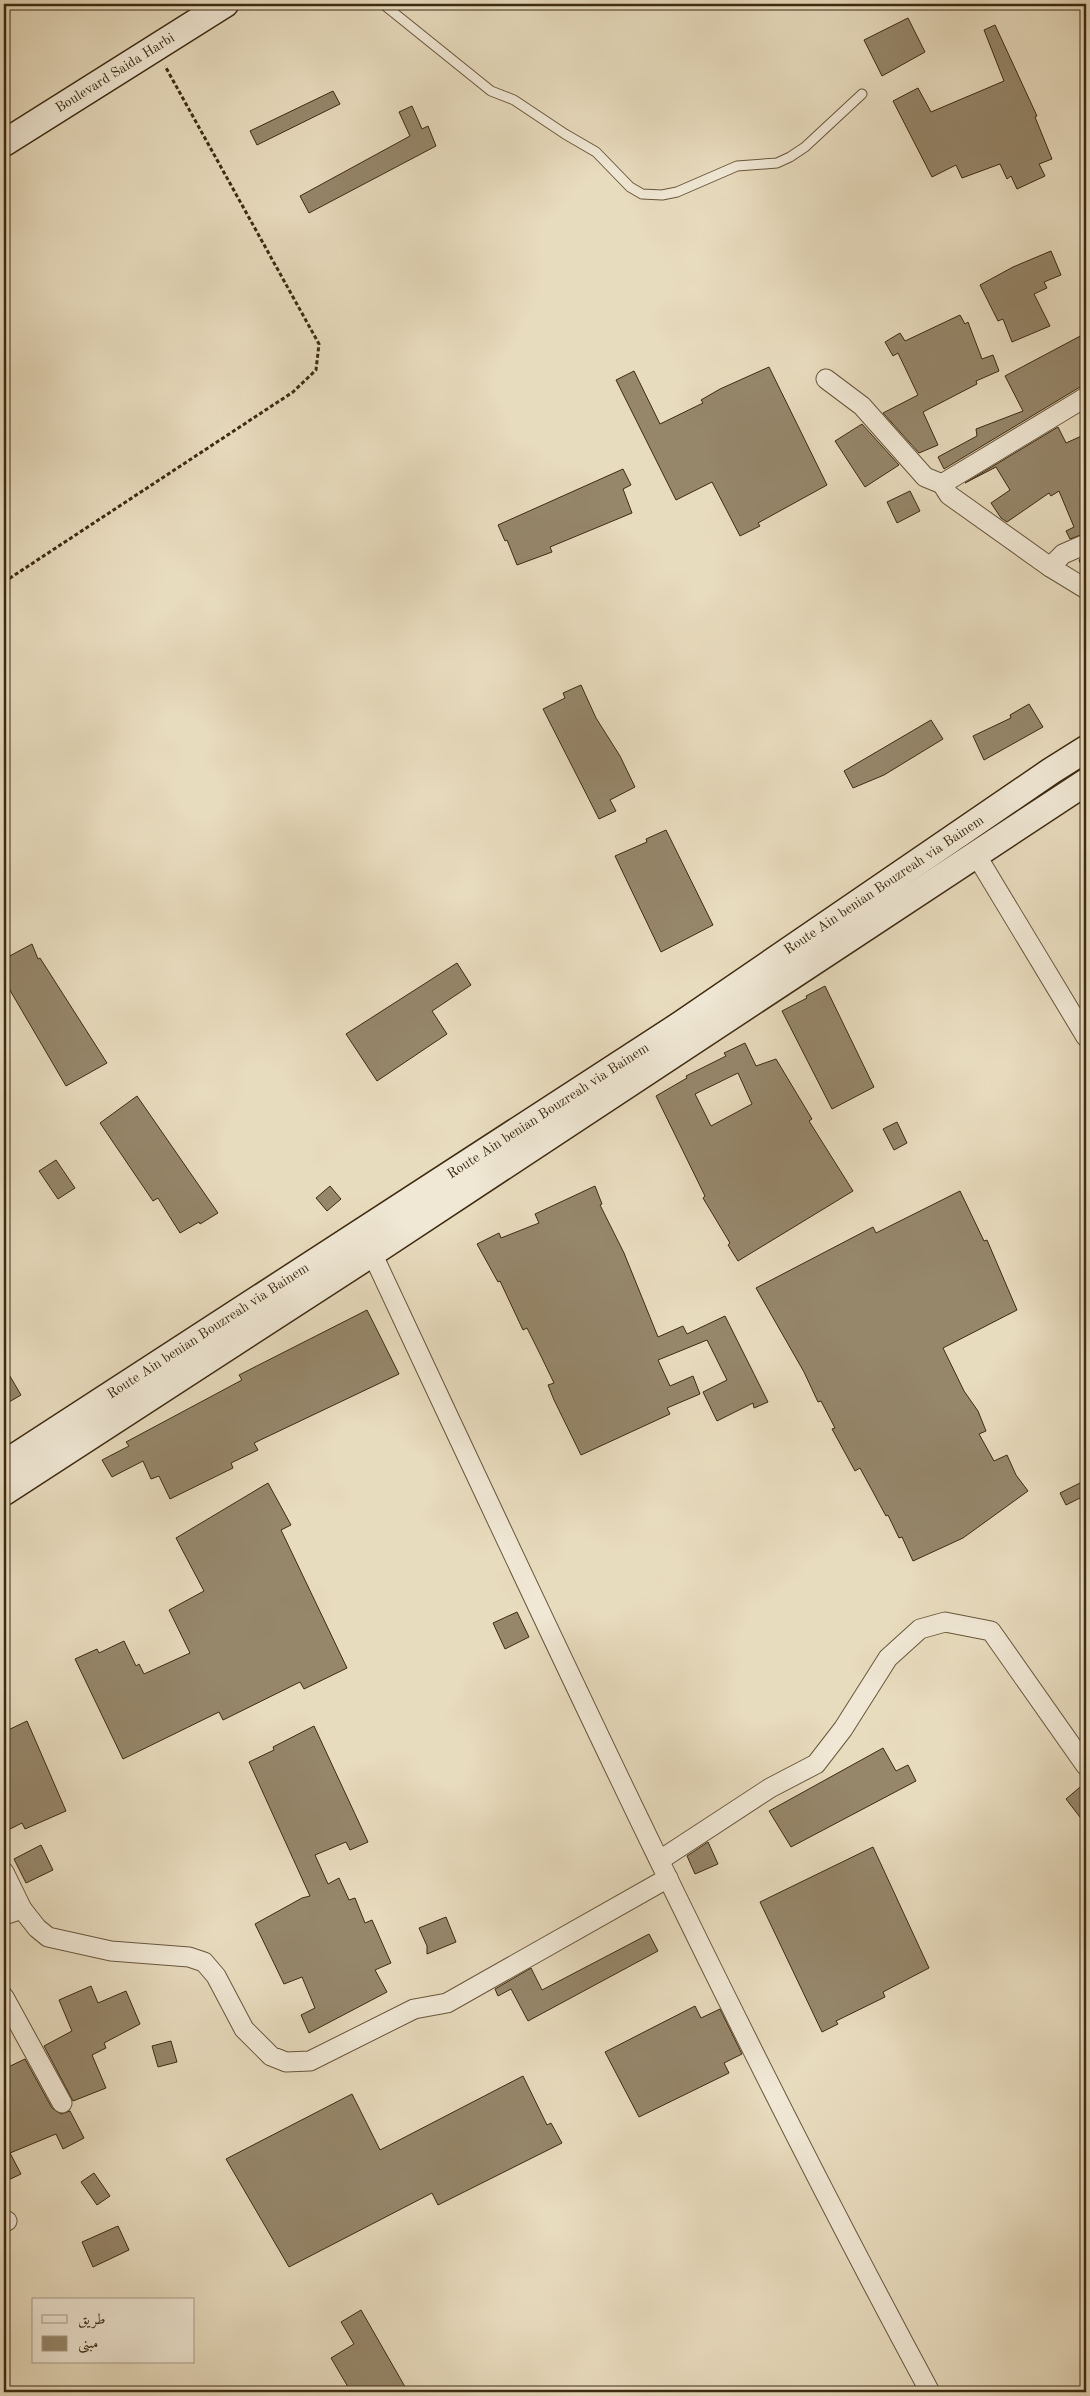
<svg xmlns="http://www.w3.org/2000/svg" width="1090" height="2396" viewBox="0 0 1090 2396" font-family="'Old Standard TT',Amiri,serif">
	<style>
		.building { fill: #96876b; stroke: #3d2b12; fill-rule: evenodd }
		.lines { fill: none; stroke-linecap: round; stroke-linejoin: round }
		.lane-casing { stroke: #68573d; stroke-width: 11 }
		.street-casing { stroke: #68573d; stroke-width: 21 }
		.secondary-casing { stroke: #3d2b12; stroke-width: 29 }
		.path { stroke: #3d2b12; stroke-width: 3; stroke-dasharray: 4 2.5; stroke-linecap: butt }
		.lane { stroke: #f0e8d5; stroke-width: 9 }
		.street { stroke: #f0e8d5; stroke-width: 19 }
		.secondary { stroke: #f0e8d5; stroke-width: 26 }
		.labels { text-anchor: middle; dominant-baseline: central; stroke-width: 5; stroke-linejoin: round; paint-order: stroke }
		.street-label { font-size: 14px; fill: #3d2b12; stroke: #f0e8d5 }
	</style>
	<rect width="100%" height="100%" fill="#e8dcbe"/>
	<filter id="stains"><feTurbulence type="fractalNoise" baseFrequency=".004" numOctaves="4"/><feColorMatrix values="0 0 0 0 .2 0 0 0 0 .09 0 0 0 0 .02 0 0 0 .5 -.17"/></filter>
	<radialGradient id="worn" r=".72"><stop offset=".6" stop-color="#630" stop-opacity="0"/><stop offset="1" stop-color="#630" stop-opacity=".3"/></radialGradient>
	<g class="building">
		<path d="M908,18l17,34 -43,24 -18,-36z"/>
		<path d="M995,25l42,91 -2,1 17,42 -13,5 6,12 -28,13 -6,-13 -4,3 -7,-15 -38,14 -6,-13 -24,12 -39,-76 25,-13 13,24 73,-31 -20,-51z"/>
		<path d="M333,91l7,13 -83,41 -7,-14z"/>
		<path d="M412,106l10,23 6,-3 8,20 -127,67 -9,-17 110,-60 -11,-24z"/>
		<path d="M1051,251l10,24 -17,7 3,6 -13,6 16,32 -38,16 -9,-23 -5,2 -18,-36 33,-18z"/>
		<path d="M960,315l5,9 3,-2 14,37 11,-4 6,16 -23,10 1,3 -54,28 15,33 -19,8 -36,-40 35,-18 -20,-42 -5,3 -8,-14 15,-9 5,8z"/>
		<path d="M1086,333v53l-6,1 -136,82 -6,-12 39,-21 -1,-7 47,-18 -18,-35z"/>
		<path d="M769,367l58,118 -69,38 2,3 -20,10 -28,-54 -36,18 -60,-120 18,-9 26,53 43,-21 -2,-3 19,-11z"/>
		<path d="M862,424l37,41 -34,22 -30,-46z"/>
		<path d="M1058,427l8,16 20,-9v99l-16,6 -4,-8 8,-4 -15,-36 -8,5 -2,-3 -42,29 -6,-4 -10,-15 19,-13 -14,-23 -31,16z"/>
		<path d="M623,469l8,16 -8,4 9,24 -82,34 2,5 -35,13 -10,-25 -2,1 -7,-16z"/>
		<path d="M910,491l10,20 -23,12 -10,-21z"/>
		<path d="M1086,556v20l-7,-16z"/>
		<path d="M581,685l15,33 24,38 15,31 -25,13 6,11 -17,8 -56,-110 22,-11 -2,-5z"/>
		<path d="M1029,704l14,23 -59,33 -11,-24 38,-18 -1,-3z"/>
		<path d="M931,720l12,19 -59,36 -31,13 -9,-17z"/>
		<path d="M666,830l47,95 -52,27 -46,-96 32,-14 -1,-3z"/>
		<path d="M32,944l6,15 2,-1 67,105 -41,23 -62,-106v-21z"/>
		<path d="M457,963l14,22 -39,26 15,23 -70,47 -31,-47z"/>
		<path d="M825,986l49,101 -42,22 -50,-98 25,-13 -1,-2z"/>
		<path d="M745,1043l11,23 20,-7 36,60 -3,2 44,70 -115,70 -10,-16 2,-2 -27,-45 2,-2 -49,-100 31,-18 -1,-2 40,-20 -2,-3zM738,1073l14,31 -41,22 -16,-32z"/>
		<path d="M137,1096l81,117 -18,11 -1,-2 -19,11 -22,-35 -5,3 -53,-78z"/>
		<path d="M897,1122l10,21 -13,7 -11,-21z"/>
		<path d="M56,1160l19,28 -17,11 -19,-28z"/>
		<path d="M330,1186l11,13 -14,12 -11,-13z"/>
		<path d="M595,1186l7,18 -2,1 24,48 34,84 25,-11 4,8 38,-18 43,86 -14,6 -1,-5 -36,18 -14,-29 24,-12 -20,-40 -49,20 12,26 23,-10 7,18 -33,14 3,6 -89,41 -27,-55 -6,-15 6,-2 -14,-29 -13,-26 -4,2 -23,-49 -2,1 -21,-38 22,-11 2,5 38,-15 -4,-9z"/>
		<path d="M960,1191l24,50 3,-1 30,70 -74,38 21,43 14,20 8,20 -7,3 15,27 13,-6 9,20 12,16 -65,47 -50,23 -11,-24 -3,1 -11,-23 -2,1 -26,-48 -5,3 -23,-42 3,-1 -14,-27 -3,1 -14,-30 -48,-84 117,-61 3,6z"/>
		<path d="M367,1310l32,64 -145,69 4,7 -27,13 2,5 -63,31 -11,-23 -8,3 -8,-18 -31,16 -10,-17 27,-14 -3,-4 116,-62 -3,-5z"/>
		<path d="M4,1366l17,29 -17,10z"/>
		<path d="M1086,1480v15l-20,10 -6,-12z"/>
		<path d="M268,1483l23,42 -10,5 66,138 -43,21 -4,-7 -77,38 -4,-8 -96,47 -48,-100 22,-10 2,4 25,-12 12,25 3,-2 5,10 46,-21 -21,-43 35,-19 -28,-53z"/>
		<path d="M517,1612l12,25 -24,12 -12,-26z"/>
		<path d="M27,1721l39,90 -41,18 -3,-6 -18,9v-100z"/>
		<path d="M314,1726l54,116 -18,8 -4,-8 -31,13 13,29 11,-6 10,22 6,-2 10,25 7,-3 19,43 -16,7 12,22 -78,41 -8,-18 14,-7 -13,-31 -18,7 -29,-60 47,-26 8,-2 -61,-134 25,-12 -1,-3z"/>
		<path d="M883,1748l13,23 12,-6 8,16 -125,66 -22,-36z"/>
		<path d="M1086,1782v43l-20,-26z"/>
		<path d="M708,1842l10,22 -23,10 -8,-18z"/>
		<path d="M41,1845l12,25 -27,13 -12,-24z"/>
		<path d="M873,1847l56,121 -46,24 2,5 -49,24 2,3 -16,8 -62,-130z"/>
		<path d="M446,1917l10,25 -29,12v-8l-8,-18z"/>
		<path d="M649,1934l9,17 -130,70 -17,-32 -13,7 -3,-7 36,-21 11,22z"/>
		<path d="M91,1986l7,17 28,-12 14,33 -36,19 2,5 -14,7 14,33 -33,13 -29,-55 28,-15 -13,-31z"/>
		<path d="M695,2006l6,12 19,-9 22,45 -18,9 5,10 -90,44 -34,-65z"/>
		<path d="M171,2041l6,21 -19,5 -6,-21z"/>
		<path d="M25,2059l27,49 9,6 9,-3 14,27 -21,11 -7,-15 -46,19 11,21 -17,8v-113z"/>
		<path d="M523,2076l24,49 4,-2 11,20 -124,62 -6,-12 -143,74 -63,-108 126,-65 28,56z"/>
		<path d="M94,2173l16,23 -13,9 -16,-23z"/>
		<path d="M118,2226l11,24 -36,17 -11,-25z"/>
		<path d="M361,2310l47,82h-57l-20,-34 23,-14 -13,-22z"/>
	</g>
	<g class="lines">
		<defs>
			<path id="lane" d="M383,4l108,87 23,9 51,34 31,18 34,35 12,7 20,1 15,-3 60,-26 40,-3 13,-6 15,-10 57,-53"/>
			<g id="street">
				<path d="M826,379l36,27 63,71 17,7 7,11 101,72 36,22"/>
				<path d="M942,484l144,-87"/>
				<path d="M1050,567l13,-13 23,-10"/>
				<path d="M975,853l111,184"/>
				<path d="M372,1253c179,383 357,767 558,1139"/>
				<path d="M660,1860l110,-72 46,-24 27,-35 45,-71 32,-29 25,-7 46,9 95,135"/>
				<path d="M4,1872l18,37"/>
				<path d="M4,1915l18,-6 15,19 11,9 63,14 78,6 15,5 12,14 28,53 27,27 15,6 24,-1 104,-52 33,-6 221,-125"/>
				<path d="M4,1997l58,106"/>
				<path d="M4,2222l3,-1"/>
			</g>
			<g id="secondary">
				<path d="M4,143l221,-139"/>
				<path d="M4,1464l676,-439 371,-254 35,-22"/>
				<path d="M4,1492l356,-231 726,-479"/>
			</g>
		</defs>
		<use href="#lane" class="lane-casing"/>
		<use href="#street" class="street-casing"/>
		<use href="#secondary" class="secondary-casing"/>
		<path class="path" d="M4,582l289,-190 23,-22 3,-26 -154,-278"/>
		<use href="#lane" class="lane"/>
		<use href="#street" class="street"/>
		<use href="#secondary" class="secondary"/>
	</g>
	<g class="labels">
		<g class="street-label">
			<text transform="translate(115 73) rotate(-32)">Boulevard Saida Harbi</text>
			<text transform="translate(884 885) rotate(-34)">Route Ain benian Bouzreah via Bainem</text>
			<text transform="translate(548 1111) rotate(-33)">Route Ain benian Bouzreah via Bainem</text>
			<text transform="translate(208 1331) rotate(-33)">Route Ain benian Bouzreah via Bainem</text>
		</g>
	</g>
	<rect width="1090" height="2396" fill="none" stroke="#e8dcbe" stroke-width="20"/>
	<rect x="5" y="5" width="1080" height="2386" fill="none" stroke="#3d2b12" stroke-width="2.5"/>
	<rect x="10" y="10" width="1070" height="2376" fill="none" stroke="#3d2b12"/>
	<rect x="32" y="2298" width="162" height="65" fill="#f0e8d5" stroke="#a89c87"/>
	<rect x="42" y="2315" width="25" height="8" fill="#f0e8d5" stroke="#a89c87"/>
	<text x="78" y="2324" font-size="15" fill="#3d2b12">طريق</text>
	<rect x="42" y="2336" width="25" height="15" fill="#96876b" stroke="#a89c87"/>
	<text x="78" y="2348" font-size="15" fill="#3d2b12">مبنى</text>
	<rect width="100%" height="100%" filter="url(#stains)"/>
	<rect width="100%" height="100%" fill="url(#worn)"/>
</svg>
